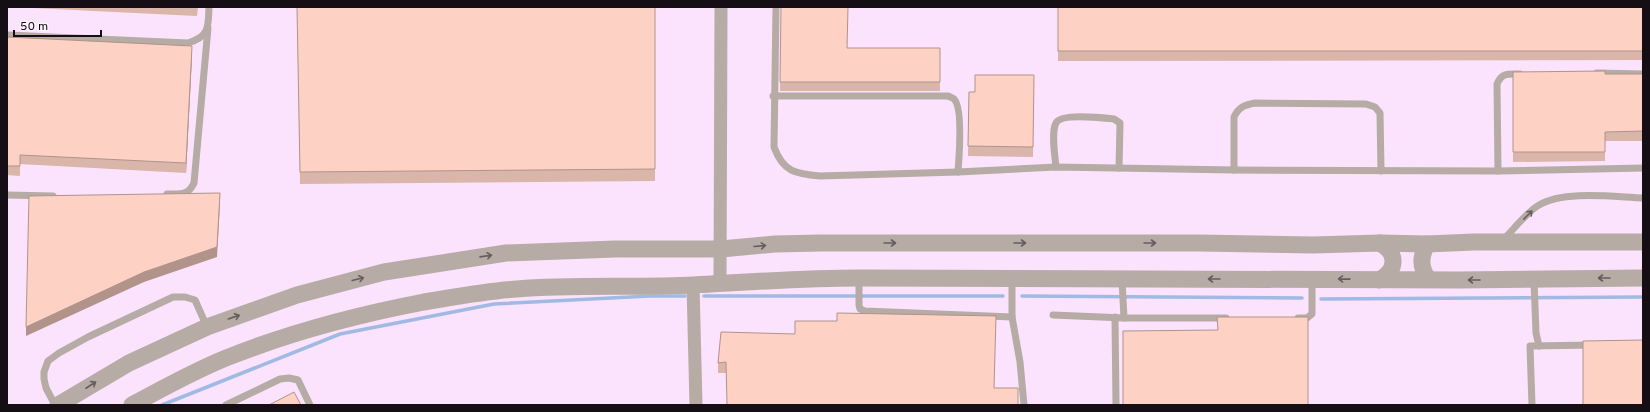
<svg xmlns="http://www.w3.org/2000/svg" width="1650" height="412" viewBox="0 0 1650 412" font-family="Overpass,sans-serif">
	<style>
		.built { fill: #fbe2fd }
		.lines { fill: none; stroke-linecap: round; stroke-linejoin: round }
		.stream { stroke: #a0bae3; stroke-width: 3.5 }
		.service { stroke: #b6aba5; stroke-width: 7 }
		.minor { stroke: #b6aba5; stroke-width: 13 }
		.tertiary { stroke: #b6aba5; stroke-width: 17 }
		.wall { fill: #dab5a9 }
		.shaded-wall { fill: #b1938a }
		.building { fill: #fdd2c5; stroke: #b1938a }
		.oneway { stroke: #665d5d }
	</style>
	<rect width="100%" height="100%" fill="#fdf2fe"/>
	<rect class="built" x="7" y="7" width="1636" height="398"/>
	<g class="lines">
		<g class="stream">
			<path d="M704,296h299"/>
			<path d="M1022,296l280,2"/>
			<path d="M1321,299l322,-2"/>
			<path d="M162,405l178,-71 154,-30 156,-8h35"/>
		</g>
		<g class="service">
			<path d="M776,7l-2,140c9,25 22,27 46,29l138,-4 98,-5 178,3 264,1 145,-3"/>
			<path d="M7,35l181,8c22,-7 20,-16 21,-36"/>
			<path d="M1597,73l46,1"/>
			<path d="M773,96h175c2,1 5,2 6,3 9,8 5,60 4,73"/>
			<path d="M1056,167c-1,-11 -5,-35 0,-44 5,-10 48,-5 58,-4l6,4 -1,45"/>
			<path d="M1234,170v-53c5,-10 10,-12 21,-14l111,1 9,3 5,6 1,58"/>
			<path d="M1498,171l-1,-87c5,-12 12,-10 23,-10"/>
			<path d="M167,194c13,0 21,2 27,-11l14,-155"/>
			<path d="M7,195l46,1"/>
			<path d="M1504,239c9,-9 24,-28 35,-34 25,-15 75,-8 104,-7"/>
			<path d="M859,278v27l1,4 5,2 147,6"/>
			<path d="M1012,278v39l8,45 4,43"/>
			<path d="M1122,280l2,38"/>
			<path d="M1534,280l2,53 3,13"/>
			<path d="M1053,315l71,3h102"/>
			<path d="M1115,317l1,88"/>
			<path d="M1298,318h9l5,-4v-35"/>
			<path d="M55,405l-9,-17 -2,-9v-7l4,-11 11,-8 29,-16 85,-40h12l10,3 12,27"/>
			<path d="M226,405l54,-26 9,-1 9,2 12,25"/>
			<path d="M1532,405l-2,-59 63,-1"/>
		</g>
		<g class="minor">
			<path d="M720,283l1,-276"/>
			<path d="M693,285l3,120"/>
		</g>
		<g class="tertiary">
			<path d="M1427,244c-7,13 -7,23 1,35"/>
			<path d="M1379,280c18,-9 19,-27 1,-37"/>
			<path d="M58,405l71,-42 78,-36 90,-32 87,-23 122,-19 109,-4h106l54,-5 46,-1h379l113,2 67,-2 47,1 47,-2h169"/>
			<path d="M132,405c31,-17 62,-34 94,-47 65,-26 130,-43 198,-56 31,-5 62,-11 93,-13 59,-5 118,-1 177,-4 55,-3 109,-7 165,-7l600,2 184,-2"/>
		</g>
	</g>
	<g class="wall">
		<path d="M12,7h186l-1,9z"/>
		<path d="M297,7h358v174l-355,3z"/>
		<path d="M781,7l66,41h93v43h-160z"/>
		<path d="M1058,7h585v53l-585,1z"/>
		<path d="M7,37l185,19 -6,117 -166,-9v12l-13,-1z"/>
		<path d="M1513,72l92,2h38v67h-38v20l-92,1z"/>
		<path d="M1034,75l-1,82 -65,-1 1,-64h6z"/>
		<path d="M721,332l297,73 -292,-32h-8v-10z"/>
	</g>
	<g class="shaded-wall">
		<path d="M192,46v10l-6,117v-10z"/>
		<path d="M220,193v10l-3,54 -73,25 -118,54v-9z"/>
	</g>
	<g class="building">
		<path d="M297,7h358v162l-355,3z"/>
		<path d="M781,7h67l-1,41h93v34h-160z"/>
		<rect x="1058" y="7" width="585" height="44"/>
		<path d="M7,37l185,9 -6,117 -166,-8v11h-13z"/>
		<path d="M1605,71v3h38v57l-38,1v20h-92v-80z"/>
		<path d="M975,75h59l-1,72 -65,-1 1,-54h6z"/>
		<path d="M220,193l-3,54 -73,25 -118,55 3,-131z"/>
		<path d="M837,313l159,3 -2,72h24v17h-291l-1,-43 -8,1 3,-31 74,2v-13h42z"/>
		<path d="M1217,317h91v88h-185v-74l95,-1z"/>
		<path d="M1643,340v65h-60v-64z"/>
		<path d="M294,392l7,13h-32z"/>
	</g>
	<defs><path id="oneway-shaft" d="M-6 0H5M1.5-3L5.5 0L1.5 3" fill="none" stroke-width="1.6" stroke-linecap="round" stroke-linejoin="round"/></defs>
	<g class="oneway">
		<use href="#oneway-shaft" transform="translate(1528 215) rotate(-45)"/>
		<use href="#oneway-shaft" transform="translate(890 243)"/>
		<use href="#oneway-shaft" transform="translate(1020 243)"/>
		<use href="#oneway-shaft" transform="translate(1150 243)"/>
		<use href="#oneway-shaft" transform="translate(760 246) rotate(-5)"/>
		<use href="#oneway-shaft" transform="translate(486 256) rotate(-8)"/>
		<use href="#oneway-shaft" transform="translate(1604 278) rotate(-180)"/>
		<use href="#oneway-shaft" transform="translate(358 279) rotate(-14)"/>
		<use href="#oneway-shaft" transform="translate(1214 279) rotate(-180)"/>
		<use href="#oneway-shaft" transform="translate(1344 279) rotate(-179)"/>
		<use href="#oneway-shaft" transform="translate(1474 280) rotate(180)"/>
		<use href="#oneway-shaft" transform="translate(234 317) rotate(-19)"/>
		<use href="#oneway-shaft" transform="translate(91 385) rotate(-33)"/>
	</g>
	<rect width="1650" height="412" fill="none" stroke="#150f15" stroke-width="16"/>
	<path d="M14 30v6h87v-6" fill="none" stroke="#150f15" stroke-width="2"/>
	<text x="20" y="30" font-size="12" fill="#150f15" stroke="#fdf2fe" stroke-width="3" paint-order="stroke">50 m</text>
</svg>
